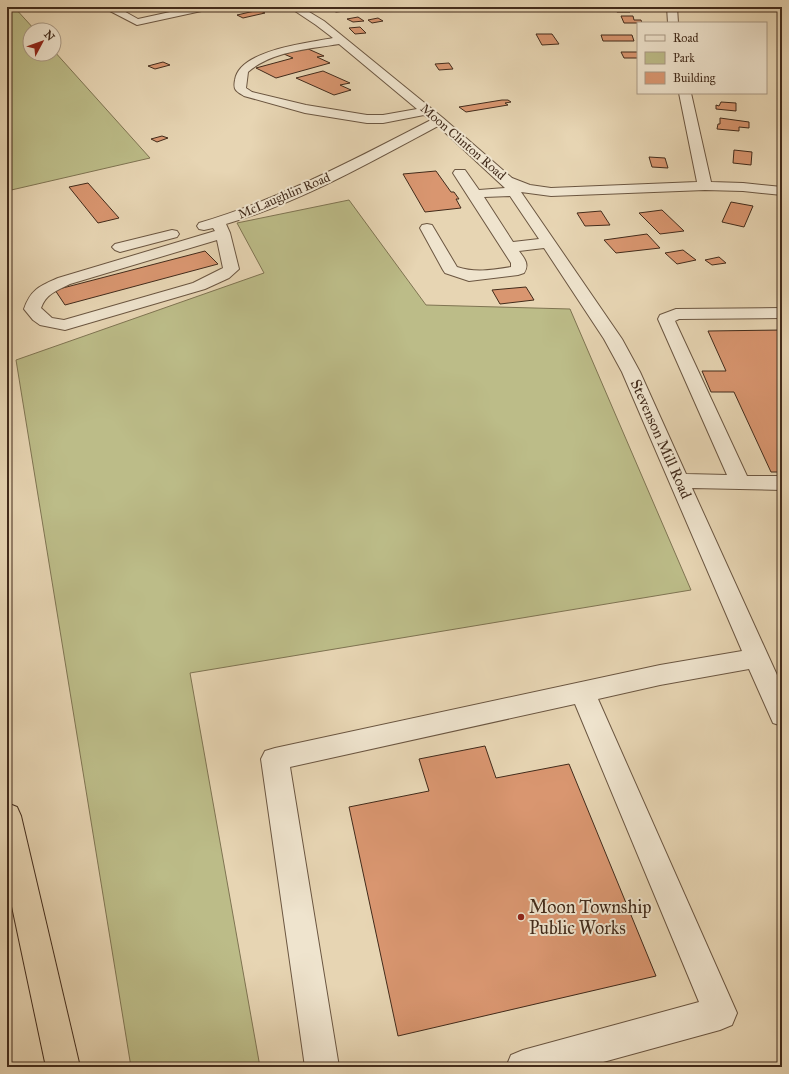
<svg xmlns="http://www.w3.org/2000/svg" width="789" height="1074" viewBox="0 0 789 1074" font-family="'IM FELL Great Primer',serif">
	<style>
		.green { fill: #bcbc88; stroke: #7f7452 }
		.building { fill: #d99670; stroke: #422b1b }
		.lines { fill: none; stroke-linecap: round; stroke-linejoin: round }
		.minor-casing { stroke: #6b5641; stroke-width: 2 }
		.highway-casing { stroke: #422b1b; stroke-width: 2 }
		.minor { fill: #efe4ce; fill-rule: evenodd }
		.highway { fill: #e7d5b3; fill-rule: evenodd }
		.poi-dot { fill: #8f2418; stroke: #efe4ce; stroke-width: 1.5 }
		.labels { text-anchor: middle; dominant-baseline: central; stroke-width: 4; stroke-linejoin: round; paint-order: stroke }
		.far-street-label { font-size: 13px; fill: #422b1b; stroke: #efe4ce }
		.street-label { font-size: 15px; fill: #422b1b; stroke: #efe4ce }
		.near-poi-label { font-size: 18px; fill: #422b1b; stroke: #efe4ce; text-anchor: start }
	</style>
	<rect width="100%" height="100%" fill="#e7d5b3"/>
	<filter id="stains"><feTurbulence type="fractalNoise" baseFrequency=".005" numOctaves="4"/><feColorMatrix values="0 0 0 0 .2 0 0 0 0 .09 0 0 0 0 .02 0 0 0 .5 -.17"/></filter>
	<radialGradient id="worn" r=".72"><stop offset=".6" stop-color="#630" stop-opacity="0"/><stop offset="1" stop-color="#630" stop-opacity=".3"/></radialGradient>
	<g class="green">
		<path d="M7,7h7l21,23h-5v24h24v-3l96,107 -143,33z"/>
		<path d="M349,200l77,105 144,4 121,281 -501,83 70,394h-129l-115,-707 248,-87 -27,-50z"/>
	</g>
	<g class="building">
		<path d="M350,7l4,3 -18,2 -4,-2z"/>
		<path d="M611,7h15l4,5h-13z"/>
		<path d="M259,10l6,3 -22,5 -6,-3z"/>
		<path d="M621,16h12l1,4h7l1,3h-18z"/>
		<path d="M358,17l6,4 -11,1 -6,-3z"/>
		<path d="M378,18l5,3 -11,2 -4,-3z"/>
		<path d="M360,27l6,6 -11,1 -6,-6z"/>
		<path d="M536,34h16l7,10 -17,1z"/>
		<path d="M601,35h31l2,6h-31z"/>
		<path d="M306,48l18,8 -7,1 13,6 -54,15 -20,-10 37,-10 -9,-4z"/>
		<path d="M621,52h17v6h-14z"/>
		<path d="M163,62l7,3 -15,4 -7,-3z"/>
		<path d="M449,63l4,6 -14,1 -4,-6z"/>
		<path d="M323,71l27,12 -10,2 11,5 -17,5 -38,-17z"/>
		<path d="M502,100h6l3,2 -6,1 3,2 -42,7 -7,-5z"/>
		<path d="M721,102l15,1v8l-20,-2v-4l3,1z"/>
		<path d="M720,118l29,4v6l-10,-1v4l-22,-2 1,-5h2z"/>
		<path d="M162,136l6,2 -11,4 -6,-3z"/>
		<path d="M734,150l18,2 -1,13 -18,-2z"/>
		<path d="M649,157l16,1 3,10 -16,-1z"/>
		<path d="M436,171l15,21h3l5,7h-3l5,9 -36,4 -22,-38z"/>
		<path d="M88,183l31,35 -21,5 -29,-36z"/>
		<path d="M731,202l22,4 -9,21 -22,-5z"/>
		<path d="M662,210l22,21 -24,3 -21,-21z"/>
		<path d="M601,211l9,14 -25,1 -8,-13z"/>
		<path d="M647,234l13,14 -44,5 -12,-13z"/>
		<path d="M683,250l13,10 -19,4 -12,-11z"/>
		<path d="M205,251l13,13 -153,41 -10,-15z"/>
		<path d="M719,257l7,6 -14,2 -7,-5z"/>
		<path d="M526,287l8,13 -34,4 -8,-14z"/>
		<path d="M782,330v142h-11l-37,-80h-23l-9,-21h24l-18,-40z"/>
		<path d="M485,746l11,32 73,-14 87,212 -258,60 -49,-229 80,-16 -10,-32z"/>
	</g>
	<g class="lines">
		<defs>
			<g id="minor">
				<path d="M110,7h19l-7,3 16,9 55,-12h18l-5,3 -69,15 -27,-14 -2,-2z"/>
				<path d="M289,7h12l23,14 119,97 69,60 18,7 21,3 146,-6 -18,-89h12l20,89 32,1 39,4v8l-39,-4 -38,-1 -154,6 -30,-4 101,147 18,33 46,102 41,1 -69,-156 2,-4 16,-6 106,-1v10l-103,1 -4,2 72,155h35v14l-90,-2 90,198v40l-9,-3 -24,-54 -89,16 -62,14 139,314 -5,12 -12,5 -135,37h-79l5,-12 12,-5 176,-48 -124,-298 -285,63 49,300h-34l-44,-308 4,-8 10,-3 385,-83 82,-14 -120,-279 -18,-33 -60,-91 -25,3c5,7 11,13 5,22l-6,2 -49,6 -24,-8 -2,-3 -23,-42 2,-3 5,-1 5,1 25,42c18,6 35,3 54,0v-4l-58,-90 2,-3h10l14,20 26,-2 -67,-62c-69,37 -137,76 -212,98l4,9 9,36 -10,9 -24,11 -140,41 -25,-5 -7,-5 -9,-11c7,-20 16,-23 34,-31l157,-47 -2,-3 -9,2 -5,-1 -2,-3 2,-3c82,-24 156,-64 232,-103l-7,-5 -41,8h-16l-62,-10 -61,-17c-8,-5 -11,-6 -9,-16 4,-30 73,-37 98,-42l-17,-13zM339,44l78,65 -34,6h-16l-61,-10 -54,-13 -6,-4 2,-16c24,-21 61,-23 91,-28zM510,196l29,43 -26,3 -29,-45zM217,240l6,28 -30,15 -129,37 -12,-2 -11,-10c5,-14 15,-17 29,-24z"/>
				<path d="M667,7h10l1,16h-10z"/>
				<path d="M172,230l5,1 2,3 -2,3 -57,15 -5,-2 -3,-3 3,-3z"/>
			</g>
			<path id="highway" d="M7,803l10,4 4,9 59,251h-34l-39,-184z"/>
		</defs>
		<use href="#minor" class="minor-casing"/>
		<use href="#highway" class="highway-casing"/>
		<use href="#minor" class="minor"/>
		<use href="#highway" class="highway"/>
	</g>
	<circle class="poi-dot" cx="521" cy="917" r="4"/>
	<g class="labels">
		<g class="far-street-label">
			<text transform="translate(463 142) rotate(41)">Moon Clinton Road</text>
			<text transform="translate(284 196) rotate(-23)">McLaughlin Road</text>
		</g>
		<g class="street-label">
			<text transform="translate(661 439) rotate(66)">Stevenson Mill Road</text>
		</g>
		<g class="near-poi-label">
			<text x="529" y="907">Moon Township<tspan x="529" dy="21">Public Works</tspan></text>
		</g>
	</g>
	<rect width="789" height="1074" fill="none" stroke="#e7d5b3" stroke-width="24"/>
	<rect x="8" y="8" width="773" height="1058" fill="none" stroke="#422b1b" stroke-width="2"/>
	<rect x="12" y="12" width="765" height="1050" fill="none" stroke="#422b1b"/>
	<rect x="637" y="22" width="130" height="72" fill="#efe4ce" stroke="#aa9a86"/>
	<rect x="645" y="35" width="20" height="6" fill="#efe4ce" stroke="#aa9a86"/>
	<text x="673" y="42" font-size="12" fill="#422b1b">Road</text>
	<rect x="645" y="52" width="20" height="12" fill="#bcbc88" stroke="#aa9a86"/>
	<text x="673" y="62" font-size="12" fill="#422b1b">Park</text>
	<rect x="645" y="72" width="20" height="12" fill="#d99670" stroke="#aa9a86"/>
	<text x="673" y="82" font-size="12" fill="#422b1b">Building</text>
	<g transform="translate(42 42) rotate(49)"><circle r="19" fill="#efe4ce" stroke="#aa9a86"/>
	<path d="M0-3L7 15L0 10L-7 15Z" fill="#8f2418"/>
	<text y="-6" font-size="11" font-weight="bold" text-anchor="middle" fill="#422b1b">N</text>
	</g>
	<rect width="100%" height="100%" filter="url(#stains)"/>
	<rect width="100%" height="100%" fill="url(#worn)"/>
</svg>
